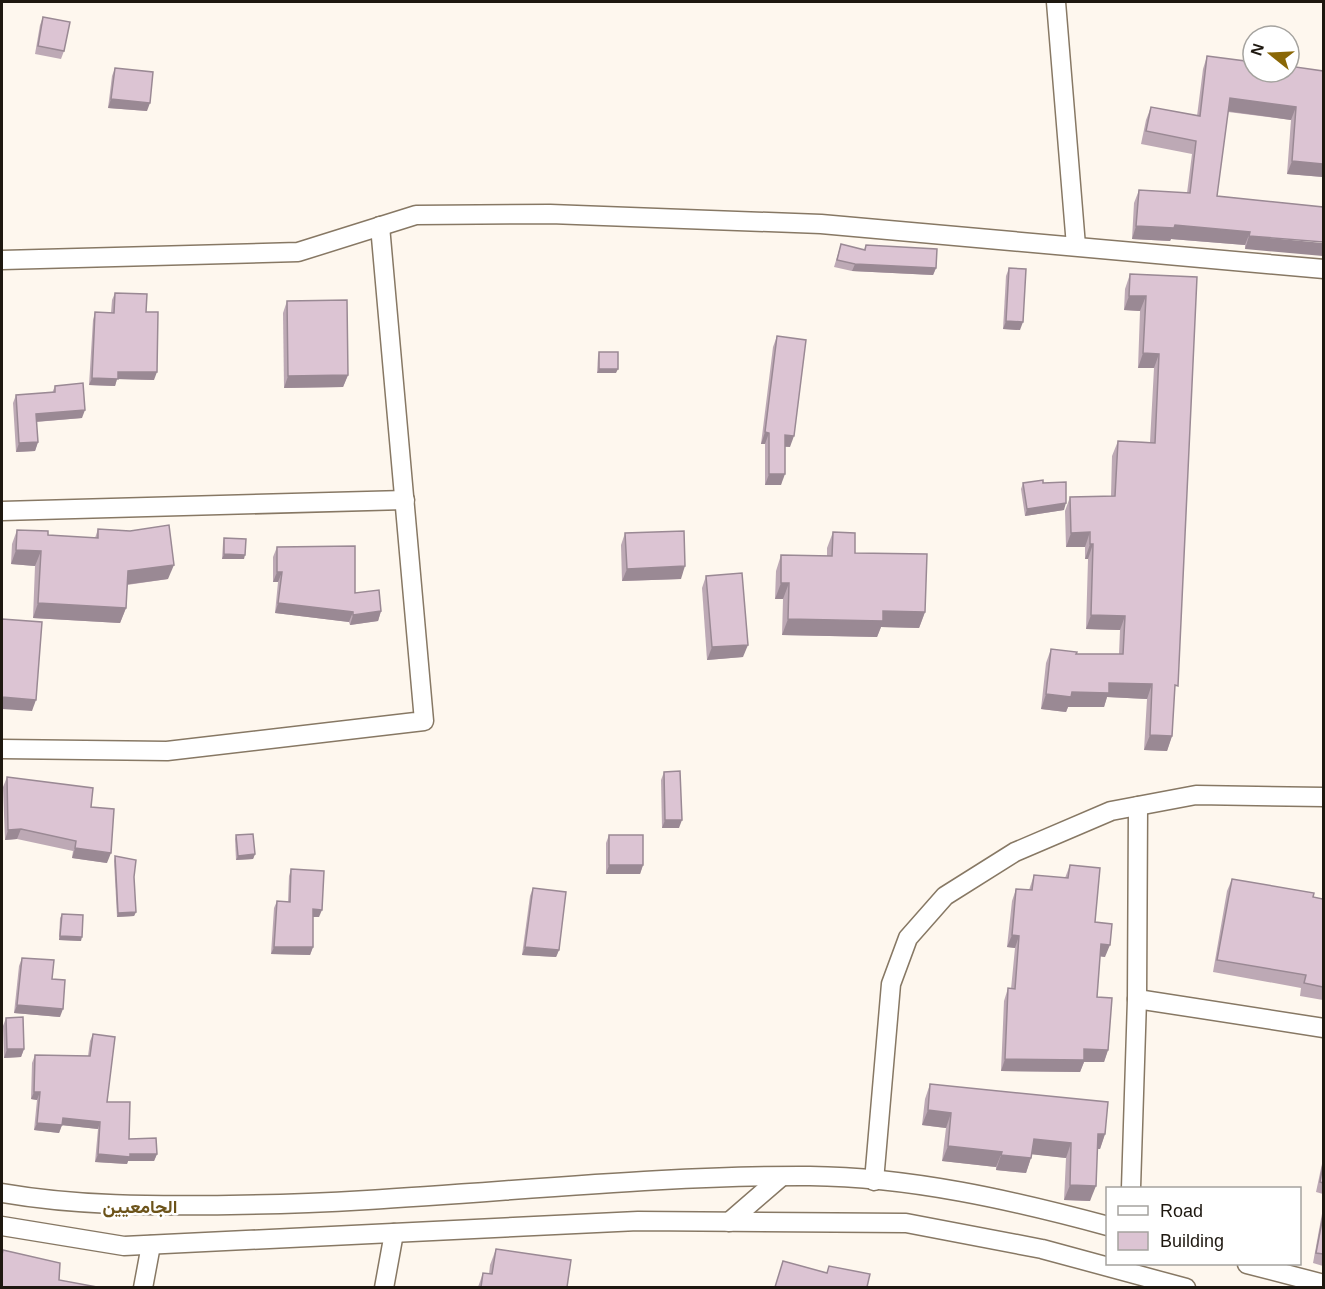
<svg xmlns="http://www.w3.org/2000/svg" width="1325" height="1289" viewBox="0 0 1325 1289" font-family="Arial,Vazirmatn,sans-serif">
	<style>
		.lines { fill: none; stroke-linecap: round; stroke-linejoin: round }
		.minor-casing { stroke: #877864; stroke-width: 21 }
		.minor { stroke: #fff; stroke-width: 18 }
		.wall { fill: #bda9b5 }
		.shaded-wall { fill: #9a8994 }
		.building { fill: #dcc4d3; stroke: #9a8994; stroke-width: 1.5 }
		.labels { text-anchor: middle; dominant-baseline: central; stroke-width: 5; stroke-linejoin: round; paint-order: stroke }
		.neighbourhood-label { font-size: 18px; font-weight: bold; fill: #6c531a; stroke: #fff }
	</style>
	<rect width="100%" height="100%" fill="#fef7ee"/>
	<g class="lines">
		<defs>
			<g id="minor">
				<path d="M1056,2l20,244"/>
				<path d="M2,260l296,-8 118,-37 134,-1 271,10 503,45"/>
				<path d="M2,511l403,-11"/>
				<path d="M2,749l165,2 257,-30 -44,-495"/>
				<path d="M1137,999l187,29"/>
				<path d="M874,1181l17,-197 17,-46 37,-42 70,-44 96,-41 85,-16 128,2"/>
				<path d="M1131,1188l6,-189 1,-193"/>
				<path d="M2,1193c75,13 151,13 228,12 194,-2 387,-30 580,-29 100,1 202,24 298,50"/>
				<path d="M729,1222l52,-45"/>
				<path d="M2,1226l122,20 514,-25 268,2 136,26 144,39"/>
				<path d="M1247,1264l77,20"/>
				<path d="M143,1288l8,-43"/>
				<path d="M384,1288l10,-55"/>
			</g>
		</defs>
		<use href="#minor" class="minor-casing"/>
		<use href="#minor" class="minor"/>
	</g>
	<g class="wall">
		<path d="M43,17l21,34 -3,8 -26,-5 5,-29z"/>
		<path d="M1207,56l82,16 34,105 -36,-3 4,-54 -63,-8 -11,84 106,11 -78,42v-4l-74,-6 -1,2 -38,-2 2,-36 5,-13 48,3 5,-39 -51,-10 5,-24 5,-13 46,9 6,-47z"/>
		<path d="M115,68l32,43 -39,-3 4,-32z"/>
		<path d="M841,244l23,6 2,-5 70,23 -3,7 -81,-4 -18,-4z"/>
		<path d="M1009,268l11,62 -17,-1 3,-53z"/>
		<path d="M1130,274l67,3 -25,459 -5,15 -23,-1 3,-51 -40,-2 -3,10h-36l-2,5 -25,-3 5,-46 5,-14 25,5h43l1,-24 -34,-1 2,-70h-3v-12h-19l-1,-36 5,-14 41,-1 1,-40 6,-15 32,1 4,-74h-16l2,-57 -16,-1 1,-21z"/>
		<path d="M115,293l31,19 8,68 -37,-1 -2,7 -26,-1 4,-65 2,-8 16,1 1,-13z"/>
		<path d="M287,301l61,74 -5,12 -59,1 -1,-75z"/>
		<path d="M777,336l13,111h-5l-4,38h-16v-41h-4l12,-97z"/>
		<path d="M599,352l17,21h-19l1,-17z"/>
		<path d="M55,386l27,32 -46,4 2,20 -3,9 -19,1 -3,-49 3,-8 36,-2z"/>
		<path d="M1023,483h20l21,27 -39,6 -4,-27z"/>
		<path d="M98,529l70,50 -41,6 -1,23 -6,15 -87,-5 2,-52 -24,-2 1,-20 5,-14 31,5 47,3z"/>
		<path d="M833,532l22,21 70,59 -6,16 -38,-1 -4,10 -95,-2 1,-36h-8l1,-28 5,-16 46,1v-8z"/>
		<path d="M625,533l56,46 -59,2 -1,-36z"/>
		<path d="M224,538l20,21h-22l1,-16z"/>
		<path d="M277,547l78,46 26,18 -3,10 -28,4 -1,-3 -74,-9 3,-31h-5v-25z"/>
		<path d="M706,576l37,81 -36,3 -5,-72z"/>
		<path d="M664,772l15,56h-17l-1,-48z"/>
		<path d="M7,777l84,30 16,56 -35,-5 1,-7 -56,-12 -12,1 -2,-53z"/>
		<path d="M236,835l19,19 -2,5 -17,1 -1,-21z"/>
		<path d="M609,835l34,30 -3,9h-34v-31z"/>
		<path d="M115,856l21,56 -2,4 -17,1 -3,-56z"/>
		<path d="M1070,865l25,57 10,35 -5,-1 -3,41 11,53 -4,12h-20l-4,10 -79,-1 3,-70 4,-13 3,1 4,-41 -8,-1 5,-46 4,-12 13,1 5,-15 31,3z"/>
		<path d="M291,869l28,48h-6v30l-3,8 -39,-1 3,-46 3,-7 11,1 1,-26z"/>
		<path d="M1232,879l91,20v101l-23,-4 1,-8 -88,-16 14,-81z"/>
		<path d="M533,888l26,62 -3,7 -34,-2 8,-59z"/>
		<path d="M62,914l19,27 -22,-1 1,-22z"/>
		<path d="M22,958l30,21 8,38 -46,-4 5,-47z"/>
		<path d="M6,1018l18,31 -3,8 -17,1 -1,-32z"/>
		<path d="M93,1034l14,68 22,37 28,15 -3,7h-26l-1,3 -32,-2 3,-33 -36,-4 -3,8 -25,-3 3,-30 -6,-1 1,-36 3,-8 53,1 2,-15z"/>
		<path d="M930,1084l175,50 -5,15h-2l-8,52 -26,-1 2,-42 -34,-4 -6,19 -30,-3v-3l-54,-6 4,-33 -24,-3 3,-26z"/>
		<path d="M1323,1159v35l-7,-2z"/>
		<path d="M1323,1208v58l-10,-3z"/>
		<path d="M496,1249l71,38h-89l5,-14 6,1 1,-9z"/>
	</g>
	<g class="shaded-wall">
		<path d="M1230,98l66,9 -5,13 -65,-9z"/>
		<path d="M111,99l39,4 -3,8 -39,-3z"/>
		<path d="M1292,161l31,3v13l-36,-3z"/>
		<path d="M1175,225l75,7 -5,13 -74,-6 -1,2 -38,-2 4,-13z"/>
		<path d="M1249,236l74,7v13l-78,-7z"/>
		<path d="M855,264l81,4 -3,7 -81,-4z"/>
		<path d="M1129,296h17l-6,15 -16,-1z"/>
		<path d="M1006,321l17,1 -3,8 -17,-1z"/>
		<path d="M1143,353l16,1 -5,14h-16z"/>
		<path d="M599,369h19l-2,4h-19z"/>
		<path d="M118,372h39l-3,8 -37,-1 -2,7 -26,-1 3,-7z"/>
		<path d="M348,375l-5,12 -59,1 4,-12z"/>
		<path d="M85,410l-3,8 -49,4 3,-8z"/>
		<path d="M765,432l4,1 -4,11h-4z"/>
		<path d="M785,435l9,1 -4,11 -9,-1z"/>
		<path d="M38,442l-3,9 -19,1 3,-9z"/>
		<path d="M769,474h16l-4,11h-16z"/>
		<path d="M1066,503l-2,7 -39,6 2,-7z"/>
		<path d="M1090,532l-5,15h-19l5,-14z"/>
		<path d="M1090,544h3l-5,15h-3z"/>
		<path d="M16,550l25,1 -6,15 -24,-2z"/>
		<path d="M224,554l21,1 -1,4h-22z"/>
		<path d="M174,565l-6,14 -45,6 5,-14z"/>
		<path d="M685,566l-4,13 -59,2 5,-12z"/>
		<path d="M277,572h5l-4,10h-5z"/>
		<path d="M781,583h8l-6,16h-8z"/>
		<path d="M38,603l88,5 -6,15 -87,-5z"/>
		<path d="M278,603l75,9 -4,10 -74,-9z"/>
		<path d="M381,611l-3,10 -28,4 3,-10z"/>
		<path d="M883,611l42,1 -6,16 -38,-1 -4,10 -95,-2 6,-16z"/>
		<path d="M1091,615l34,1 -5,14 -34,-1z"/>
		<path d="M748,645l-5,12 -36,3 5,-13z"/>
		<path d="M1109,683l43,1 -5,15 -40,-2 -3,10h-36l-2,5 -25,-3 5,-15z"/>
		<path d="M2,697l34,3 -4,11 -30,-2z"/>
		<path d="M1150,735l22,1 -5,15 -23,-1z"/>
		<path d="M665,820h17l-3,8h-17z"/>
		<path d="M21,829l-4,10 -12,1 3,-10z"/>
		<path d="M75,848l36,5 -4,10 -35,-5z"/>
		<path d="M255,854l-2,5 -17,1 2,-4z"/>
		<path d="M609,865h34l-3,9h-34z"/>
		<path d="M313,909l9,1 -3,7h-9z"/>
		<path d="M136,912l-2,4 -17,1 1,-4z"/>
		<path d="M1012,935l7,1 -4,12 -8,-1z"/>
		<path d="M60,936l22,1 -1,4 -22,-1z"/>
		<path d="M1101,944l9,1 -5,12 -8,-1z"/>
		<path d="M274,947h39l-3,8 -39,-1z"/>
		<path d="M525,947l34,3 -3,7 -34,-2z"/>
		<path d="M17,1005l46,4 -3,8 -46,-4z"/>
		<path d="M7,1049h17l-3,8 -17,1z"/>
		<path d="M1084,1049l24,1 -4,12h-20l-4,10 -79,-1 4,-12z"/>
		<path d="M34,1092h6l-3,8 -6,-1z"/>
		<path d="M928,1110l23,3 -5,15 -24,-3z"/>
		<path d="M63,1118l37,4 -2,7 -38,-4z"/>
		<path d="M37,1123l25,2 -3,8 -25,-3z"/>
		<path d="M1098,1134h7l-5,15h-7z"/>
		<path d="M1034,1139l37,4 -5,15 -37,-4z"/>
		<path d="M948,1146l54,6 -6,15 -54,-6z"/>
		<path d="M98,1154h59l-3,7h-26l-1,3 -32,-2z"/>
		<path d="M1001,1155l30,3 -5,15 -30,-3z"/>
		<path d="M1070,1185l26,1 -6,15 -26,-1z"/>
	</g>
	<g class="building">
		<path d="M43,17l27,5 -6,29 -26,-5z"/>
		<path d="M1207,56l46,6v10h36v-6l34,5v93l-31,-3 4,-54 -66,-9 -13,98 106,11v35l-74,-6 1,-4 -75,-7 -1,3 -38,-2 3,-36 51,3 6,-52 -50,-10 5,-24 49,9z"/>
		<path d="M115,68l38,4 -3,31 -39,-4z"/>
		<path d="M841,244l24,6 1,-5 71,4 -1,19 -81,-4 -18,-4z"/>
		<path d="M1009,268l17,1 -3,53 -17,-1z"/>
		<path d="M1130,274l67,3 -19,409 -3,-1 -3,51 -22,-1 2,-51 -43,-1v10l-37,-1 -1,5 -25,-3 5,-45 26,3 -1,2h47l2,-38 -34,-1 2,-71h-3v-12l-19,1 -1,-36 45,-1 3,-55 37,2 4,-89 -16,-1 3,-57h-17z"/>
		<path d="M115,293l32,1 -1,18h12l-1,60h-39v7l-26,-1 3,-66 19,1z"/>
		<path d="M347,300l1,75 -60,1 -1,-75z"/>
		<path d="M777,336l29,4 -12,96 -9,-1v39h-16v-41l-4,-1z"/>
		<rect x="599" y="352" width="19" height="17"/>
		<path d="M83,383l2,27 -49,4 2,28 -19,1 -3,-48 39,-3v-6z"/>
		<path d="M1043,480v3l23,-1v21l-39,6 -4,-26z"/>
		<path d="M169,525l5,40 -46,6 -2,37 -88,-5 3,-52 -25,-1 1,-20 31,1v4l50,3v-9l32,2z"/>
		<path d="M684,531l1,35 -58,3 -2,-36z"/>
		<path d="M833,532l22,1v20l72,1 -2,58 -42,-1v10l-95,-2 1,-36h-8v-28l51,1z"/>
		<path d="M224,538l22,1 -1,16 -21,-1z"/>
		<path d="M355,546v47l24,-3 2,21 -28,4v-3l-75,-9 4,-31h-5v-25z"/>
		<path d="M742,573l6,72 -36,2 -6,-71z"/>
		<path d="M2,619l40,3 -6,78 -34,-3z"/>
		<path d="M680,771l2,49h-17l-1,-48z"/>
		<path d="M7,777l86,11 -2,19 23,2 -3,44 -36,-5 1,-7 -55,-12 -13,1z"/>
		<path d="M253,834l2,20 -17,2 -2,-21z"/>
		<rect x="609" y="835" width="34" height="30"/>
		<path d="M115,856l21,4 -2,17 2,35 -18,1z"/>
		<path d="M1070,865l30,3 -5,54 17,2 -2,21 -9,-1 -4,53 15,1 -4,52 -24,-1v11l-79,-1 3,-71 7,1 4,-53 -7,-1 4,-46 16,1 2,-15 34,3z"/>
		<path d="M291,869l33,2 -2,39 -9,-1v38h-39l3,-46 13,1z"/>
		<path d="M1232,879l82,14 -1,4 10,2v88l-19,-4 2,-8 -89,-15z"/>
		<path d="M533,888l33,4 -7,58 -34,-3z"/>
		<path d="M62,914l21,1 -1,22 -22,-1z"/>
		<path d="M22,958l32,2 -2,19 13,1 -2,29 -46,-4z"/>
		<path d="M23,1017l1,32h-17l-1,-31z"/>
		<path d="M93,1034l22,3 -8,65h23l-1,37 27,-1 1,16h-27v3l-32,-3 2,-32 -37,-4 -1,7 -25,-2 3,-31h-6l1,-37 55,1z"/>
		<path d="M930,1084l178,18 -3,32h-7l-2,52 -26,-1 1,-42 -37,-4 -3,19 -30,-3 1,-3 -54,-6 3,-33 -23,-3z"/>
		<path d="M1323,1164v19l-3,-1z"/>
		<path d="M1323,1216v38l-7,-1z"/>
		<path d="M496,1249l75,11 -4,27h-86l2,-14 9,1z"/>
		<path d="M3,1250l57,13 -1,17 38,7h-95v-32z"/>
		<path d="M783,1261l44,12 2,-7 41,8 -3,13h-92z"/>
	</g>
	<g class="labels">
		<g class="neighbourhood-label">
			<text x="140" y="1207">الجامعيين</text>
		</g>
	</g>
	<rect width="1325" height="1289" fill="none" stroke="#1e1810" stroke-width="6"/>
	<rect x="1106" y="1187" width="195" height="78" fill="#ffffff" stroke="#a5a39f" stroke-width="1.5"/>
	<rect x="1118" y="1206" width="30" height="9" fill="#ffffff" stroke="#a5a39f" stroke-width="1.5"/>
	<text x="1160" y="1217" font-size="18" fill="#1e1810">Road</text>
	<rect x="1118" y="1232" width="30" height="18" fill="#dcc4d3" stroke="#a5a39f" stroke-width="1.5"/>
	<text x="1160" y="1247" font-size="18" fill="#1e1810">Building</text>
	<g transform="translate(1271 54) rotate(288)"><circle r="28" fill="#ffffff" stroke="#a5a39f" stroke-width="1.5"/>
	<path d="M0-4.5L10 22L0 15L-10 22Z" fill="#8a6706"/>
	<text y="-9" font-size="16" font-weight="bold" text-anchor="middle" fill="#1e1810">N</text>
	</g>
</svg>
